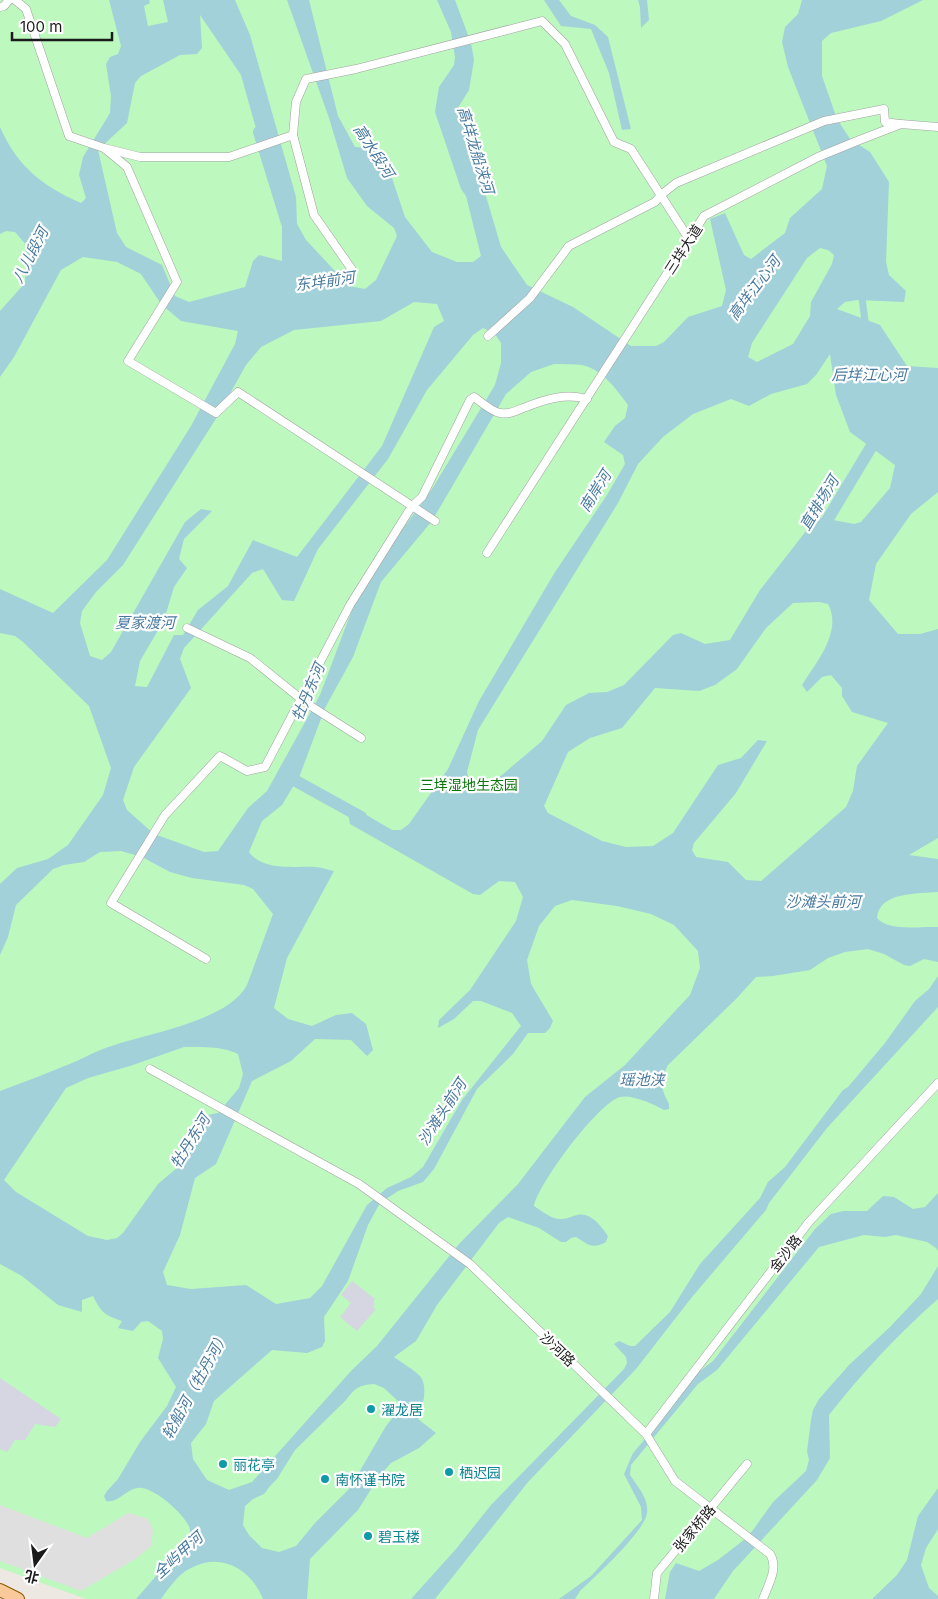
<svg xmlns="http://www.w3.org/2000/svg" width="938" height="1599" viewBox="0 0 938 1599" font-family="Inter,'Noto Sans SC',sans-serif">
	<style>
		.park { fill: #bdf8be }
		.parking { fill: #dfdfdf }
		.plaza { fill: #d5d6e2 }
		.water { fill: #a2d1da; fill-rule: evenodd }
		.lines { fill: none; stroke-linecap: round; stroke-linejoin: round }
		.canal { stroke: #a2d1da; stroke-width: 7 }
		.river { stroke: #a2d1da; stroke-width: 12 }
		.minor-casing { stroke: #a2a2a2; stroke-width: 9 }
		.primary-casing { stroke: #8f5703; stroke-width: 14 }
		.minor { stroke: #fff; stroke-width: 8 }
		.primary { stroke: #f9c999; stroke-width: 12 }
		.culture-dot { fill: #0f9aa8; stroke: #fff; stroke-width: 2 }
		.labels { text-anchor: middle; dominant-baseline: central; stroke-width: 4.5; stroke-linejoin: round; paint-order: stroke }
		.street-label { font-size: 14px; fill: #1b1b1b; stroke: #fff }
		.park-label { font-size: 14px; fill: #0d750f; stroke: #fff }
		.culture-label { font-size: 14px; fill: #0d838f; stroke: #fff; text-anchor: start }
		.water-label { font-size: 15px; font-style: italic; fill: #487aa0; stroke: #fff }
	</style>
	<rect width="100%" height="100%" fill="#ede8e1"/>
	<path class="park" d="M0,0h938v1599h-852l-86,-31z"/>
	<path class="parking" d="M0,1505l87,33 41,-25 20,6 5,11 -2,16 -14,12 -56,33 -81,-30z"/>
	<g class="plaza">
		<path d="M352,1281l23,18 -2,3 2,2 -2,3 3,2 -19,22 -17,-14 11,-14 -10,-8z"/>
		<path d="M0,1378l61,41 -6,8 -20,-3 -10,16h-10l-8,12 -7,-3z"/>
	</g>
	<g class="water">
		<path d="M109,0h40l1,3 -6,3 4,20 20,-4 -5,-22h72l15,35 46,162 1,27 9,16 43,46 16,3 11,-9 21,-44 -3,-8 -27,-22 -20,-28 -18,-60 -42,-118h22l29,116 17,31 18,1 13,12 19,57 27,35 25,10h16l8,-6 -15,-60 -5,-7 -26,-77 4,-25 15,-22 1,-8 -4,-25 -14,-32h18l16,43 3,17 -5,30 -13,21 12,24 33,112 26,38 46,22 58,39h25l8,-4 24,-25 34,-11 4,-16 -16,-71 15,-6 19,42 7,4 34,-26 5,-15 32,-29 5,-23 -39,-99 -6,-25 3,-15 13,-13 4,-14h121l-42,21 -50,12 -9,8v35l15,43 13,20 20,13 19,30 -3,80 3,13 17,16 -2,11 -47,-2 -12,2 -8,7 43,16 27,41 31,2v124l-27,22 -35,50 -7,36 29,34h22l18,-5v209l-29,17 29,4v33c-19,2 -59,-1 -61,26 12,14 43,8 61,9v35l-14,-3 -14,7 -6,-1 -20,-11 -16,-5 -23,3 -17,6 -18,12 -37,6 -17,1 -20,22 -68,66c-4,7 -8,20 -4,28 2,7 6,9 5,16l-5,1c-10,-6 -33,-16 -44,-13 -22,6 -82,87 -86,109 8,5 18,14 28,13 5,0 10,-3 15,-4 14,-3 24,11 31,21l-2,6c-15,8 -18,2 -30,-5l-5,1 -5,4h-5l-22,-14 -31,-11 -9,6 -62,82 -21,36 -22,16c8,6 19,12 26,19 9,11 2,32 -2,43l18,14 -17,15 -28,15 -11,12 -22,35 -48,49 -3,40h-44c-12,-30 -42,-47 -72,-31 -13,6 -22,20 -30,31h-25l54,-62c0,-2 0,-5 0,-8 -4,-14 -38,-44 -53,-41 -11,2 -19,15 -31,13l-2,-5 3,-5 11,-12 22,-37 27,-36 9,-19 -18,-29 5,-19 -1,-8 -14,-10 -7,1 -8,9 -15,-3 4,-7c-18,-6 -21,-9 -29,-25l-11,4v12l-24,-7 -36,-29 -22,-12v-173c24,-9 48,-18 72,-28 10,-4 20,-10 31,-14 38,-15 124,-26 144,-64l26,-71 -20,-25 -9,-4 -52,-7 -22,-6 -28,-15 -21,-6 -21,1 -16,10 -20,3 -11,4 -37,36 -8,32 -8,18v-71l17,-16 31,-9 20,-14 35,-50 8,-27 -22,-62 -66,-64 -8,-6 -15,-3v-44l53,24 54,-53 84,-134 44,-82 3,-13 -57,-10 -20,-17 -20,-30 -24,-12 -34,-5 -22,13 -47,87 -14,20v-66l25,-28 2,-37 -12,-14 -9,-1 -6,3v-107c17,39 42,59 81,76l5,-5 -7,-23 4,-18 27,-44 1,-17 -5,-32 4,-7 8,-3 3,-8zM200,15l41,60 14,50 27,66v70l-23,-6 -6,6 -8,26 -56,15 -14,-6 -13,-31 -36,-18 -9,-14 -19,-83 29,-27 8,-40 6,-7 39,-21 17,-1 5,-6zM820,248l8,2 6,5 -2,9 -21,38 -1,14 -17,28 -36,18 -9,-5 4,-14 55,-85zM414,302l23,2 7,17 -10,6 -52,119 -85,111 -44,-17 -25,46 -30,24 -15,25h-9l-27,52 -12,-1 5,-25 24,-41 10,-33 13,-19 -8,-9 5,-20 28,-28 -11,-2 -16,13 -74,130 -9,8 -12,-4 -10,-33 2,-12 14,-19 27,-27 94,-148 29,-52 15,-18 33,-17 87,-9zM483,328l11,5 7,10v20l-6,22 -63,104 -71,97 -41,109 -53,96 -19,17 -30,43 -14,1 -50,-18 -27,-24 -4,-10 11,-33 57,-79 -11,-29 4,-11 68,-75 11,-4 19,31 12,1 24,-52 70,-90 39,-69 46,-55zM830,354l6,41 14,37 45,33 -5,23 -29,34 -7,2 -37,-7 -57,73 -30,50 -25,4 -24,-11 -8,2 -49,50 -17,7 -18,1 -23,12 -24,36 -53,45 -19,1 -3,-15 11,-42 140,-227 20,-39 25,-27 30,-23 38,-15 18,7 22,-12 36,-10 9,-9zM554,364c9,0 19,0 28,1 20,4 35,25 46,40l-3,13 -10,8 -11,16 19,13 2,9 -18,31 -52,77 -76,129 -31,68 -39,55 -8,6h-9l-46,-27 4,21 123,70 7,1 19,-14 16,1 8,15 -7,24 -46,69 -31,30 -1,8 16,-9 19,-18h8l31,12 9,13 -59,74 -39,67 -12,10 -24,11 -20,17 -45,81 -12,12 -34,6 -30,-19 -55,4 -24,-4 -4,-13 17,-37 15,-57 21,-14 36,-83 39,-20 24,-22 36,1 16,16 6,-6 -7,-26 -14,-11 -16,2 -24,11 -24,-7 -14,-11 13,-50 47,-87c-6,-1 -13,-4 -19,-4 -21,-1 -53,4 -66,-15l13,-31 20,-16 18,-30 25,-67 28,-51 28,-75 51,-61 74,-127 25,-22zM819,602l9,2c15,27 -12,59 -26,81l5,7 15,-15 9,-2 11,13v8l10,16 36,11 -31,43 -4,25 -7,16 -85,74 -15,-1 -18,-18 -32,-5 -4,-7 2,-7 42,-50 31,-52 -9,-1 -17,18 -23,7 -45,68 -20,13 -27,1 -24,-6 -54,-28 -4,-7 24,-54 22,-14 32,-10 33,-40 44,3 16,-6 22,-16 29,-41 27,-25zM572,900l45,6 34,8 23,11 24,26 2,17 -10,27 -65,70 -40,32 -67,87 -59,60 -82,102 -26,25 -99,111 -23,8 -22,-10 -14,-21 -2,-16 15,-19 8,-23 58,-51 35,3 15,-6 3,-6 -1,-24 24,-36 20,-56 12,-22 18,-12 25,-9 11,-13 43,-80 36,-35 15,-21h17l5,-5 3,-7 -22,-37 -4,-24 12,-34 16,-20zM184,1047c18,0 38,-1 54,7l5,20 -4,14 -21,25 -15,3 -7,4 -3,6 -8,35 -27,23 -35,49 -6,5 -10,2 -19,-4 -72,-44 -12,-12 62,-92 22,-10 42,-12zM374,1384l10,4 15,14v8l-13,16 -36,62 -35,35 -19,23 -17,6 -17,-4 -13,-13 -6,-10 2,-19 8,-7 11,-5 6,-8 7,-7 18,-29 51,-50c9,-12 13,-15 28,-16z"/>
		<path d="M544,0h15l12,16 24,9 13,12 23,92 -9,1 -13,-57 -18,-44 -30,-3z"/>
		<path d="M638,0h9l2,20 -8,8 -1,-21z"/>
		<path d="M938,976v31l-111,121 -58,75 -3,7 -74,87 -56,72 -108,113 -93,117h-24l45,-50 35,-44 133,-136 3,-6 -1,-6 -12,-13 5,-3 11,5h5l35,-34 30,-48 60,-66 8,-16 17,-15 58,-77 5,-3 37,-44 30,-42 14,-12z"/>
		<path d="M938,1193v58l-2,-3 -9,-6 -31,-7 -11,2 -21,-2 -45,12 -102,123 -19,14 -67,81 -1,10c7,11 19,23 17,38 -2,18 -52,64 -67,78l-5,8h-16l32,-23 51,-56 -1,-13 -17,-33 9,-21 25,-29 38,-50 17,-13 102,-132 16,-15 12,-3h24l16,-15 11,1 19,12 12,-2z"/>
		<path d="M938,1266v33c-40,35 -77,75 -109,116l1,43 -13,22 -84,91 -19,28h-49l5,-27 6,-9 23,8 19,-11 27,-21 8,-9 20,-28 33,-31 3,-11 -2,-9 4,-31 2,-10 6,-11 30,-34 41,-38 31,-33z"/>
		<path d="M938,1488v41l-12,19 -5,17 8,23 9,8v3h-66l25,-24 10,-15 11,-44z"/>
	</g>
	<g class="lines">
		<path class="canal" d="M861,291l5,37"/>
		<g class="river">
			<path d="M259,132l28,91"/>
			<path d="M820,532l59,-98"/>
			<path d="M285,775l76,42"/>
		</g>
		<defs>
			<g id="minor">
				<path d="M15,0l11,9 43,127 35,12 36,9h89l64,-22"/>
				<path d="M0,7l4,-1 5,-6"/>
				<path d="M104,148l23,19 50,115 -49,79 88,52 22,-21 197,129"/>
				<path d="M353,271l-39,-56 -21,-80 3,-33 10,-23 50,-10 186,-48 23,23 49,98 17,7 58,90"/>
				<path d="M488,336l42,-38 39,-52 86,-44 6,-7 15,-12 148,-62 60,-12 1,13 14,2"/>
				<path d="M487,553l217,-337 114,-59 39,-16 44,-17 37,3"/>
				<path d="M187,628l63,30 56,45 55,35"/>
				<path d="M206,959l-95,-56 54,-88 55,-59 27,15 18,-4 85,-162 62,-99 10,-9 48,-97 4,-3c7,5 18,15 26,16 10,2 17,-3 26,-6 20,-8 40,-14 61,-8"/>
				<path d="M150,1069l209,115 111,80 176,170 29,47 95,73c9,14 -2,31 -7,45"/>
				<path d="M646,1434l163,-212 129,-139"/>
				<path d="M654,1599l3,-26 90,-109"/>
			</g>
			<path id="primary" d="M0,1590l18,9"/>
		</defs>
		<use href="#minor" class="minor-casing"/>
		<use href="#primary" class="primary-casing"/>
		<use href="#minor" class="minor"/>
		<use href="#primary" class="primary"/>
	</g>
	<g class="culture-dot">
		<circle cx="371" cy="1409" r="5"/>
		<circle cx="223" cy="1464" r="5"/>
		<circle cx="449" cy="1472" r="5"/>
		<circle cx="325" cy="1479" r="5"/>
		<circle cx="368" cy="1536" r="5"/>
	</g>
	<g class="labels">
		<g class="street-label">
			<text transform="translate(683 249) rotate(-57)">三垟大道</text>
			<text transform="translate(785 1253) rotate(-52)">金沙路</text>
			<text transform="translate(558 1349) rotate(44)">沙河路</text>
			<text transform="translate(694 1528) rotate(-50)">张家桥路</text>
		</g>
		<g class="park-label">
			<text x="469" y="784">三垟湿地生态园</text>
		</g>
		<g class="culture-label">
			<text x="381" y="1409">濯龙居</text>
			<text x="233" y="1464">丽花亭</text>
			<text x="459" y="1472">栖迟园</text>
			<text x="335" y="1479">南怀谨书院</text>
			<text x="378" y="1536">碧玉楼</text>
		</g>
		<g class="water-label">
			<text transform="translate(476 150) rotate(73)">高垟龙船浃河</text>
			<text transform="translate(374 151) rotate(57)">高水段河</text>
			<text transform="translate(30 255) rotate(-63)">八儿段河</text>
			<text transform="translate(325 281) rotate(-8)">东垟前河</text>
			<text transform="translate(754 288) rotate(-53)">高垟江心河</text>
			<text x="869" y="374">后垟江心河</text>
			<text transform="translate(595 491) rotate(-58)">南岸河</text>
			<text transform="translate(819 503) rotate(-59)">直排场河</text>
			<text x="145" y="622">夏家渡河</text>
			<text transform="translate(308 692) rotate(-67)">牡丹东河</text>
			<text x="823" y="901">沙滩头前河</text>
			<text x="642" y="1079">瑶池浃</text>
			<text transform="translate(442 1112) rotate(-57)">沙滩头前河</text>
			<text transform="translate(190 1141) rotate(-58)">牡丹东河</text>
			<text transform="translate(195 1385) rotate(-61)">轮船河（牡丹河）</text>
			<text transform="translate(178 1555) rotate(-42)">全屿甲河</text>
		</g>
	</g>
	<g transform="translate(35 1564) rotate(194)" stroke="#ffffff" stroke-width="4" paint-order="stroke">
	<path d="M0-4L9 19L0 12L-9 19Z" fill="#1b1b1b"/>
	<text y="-8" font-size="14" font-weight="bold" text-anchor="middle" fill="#1b1b1b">北</text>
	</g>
	<path d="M12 32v8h100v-8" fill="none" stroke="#1b1b1b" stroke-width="2.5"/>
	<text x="20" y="32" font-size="15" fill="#1b1b1b" stroke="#ffffff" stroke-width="4" paint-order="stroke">100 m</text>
</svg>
